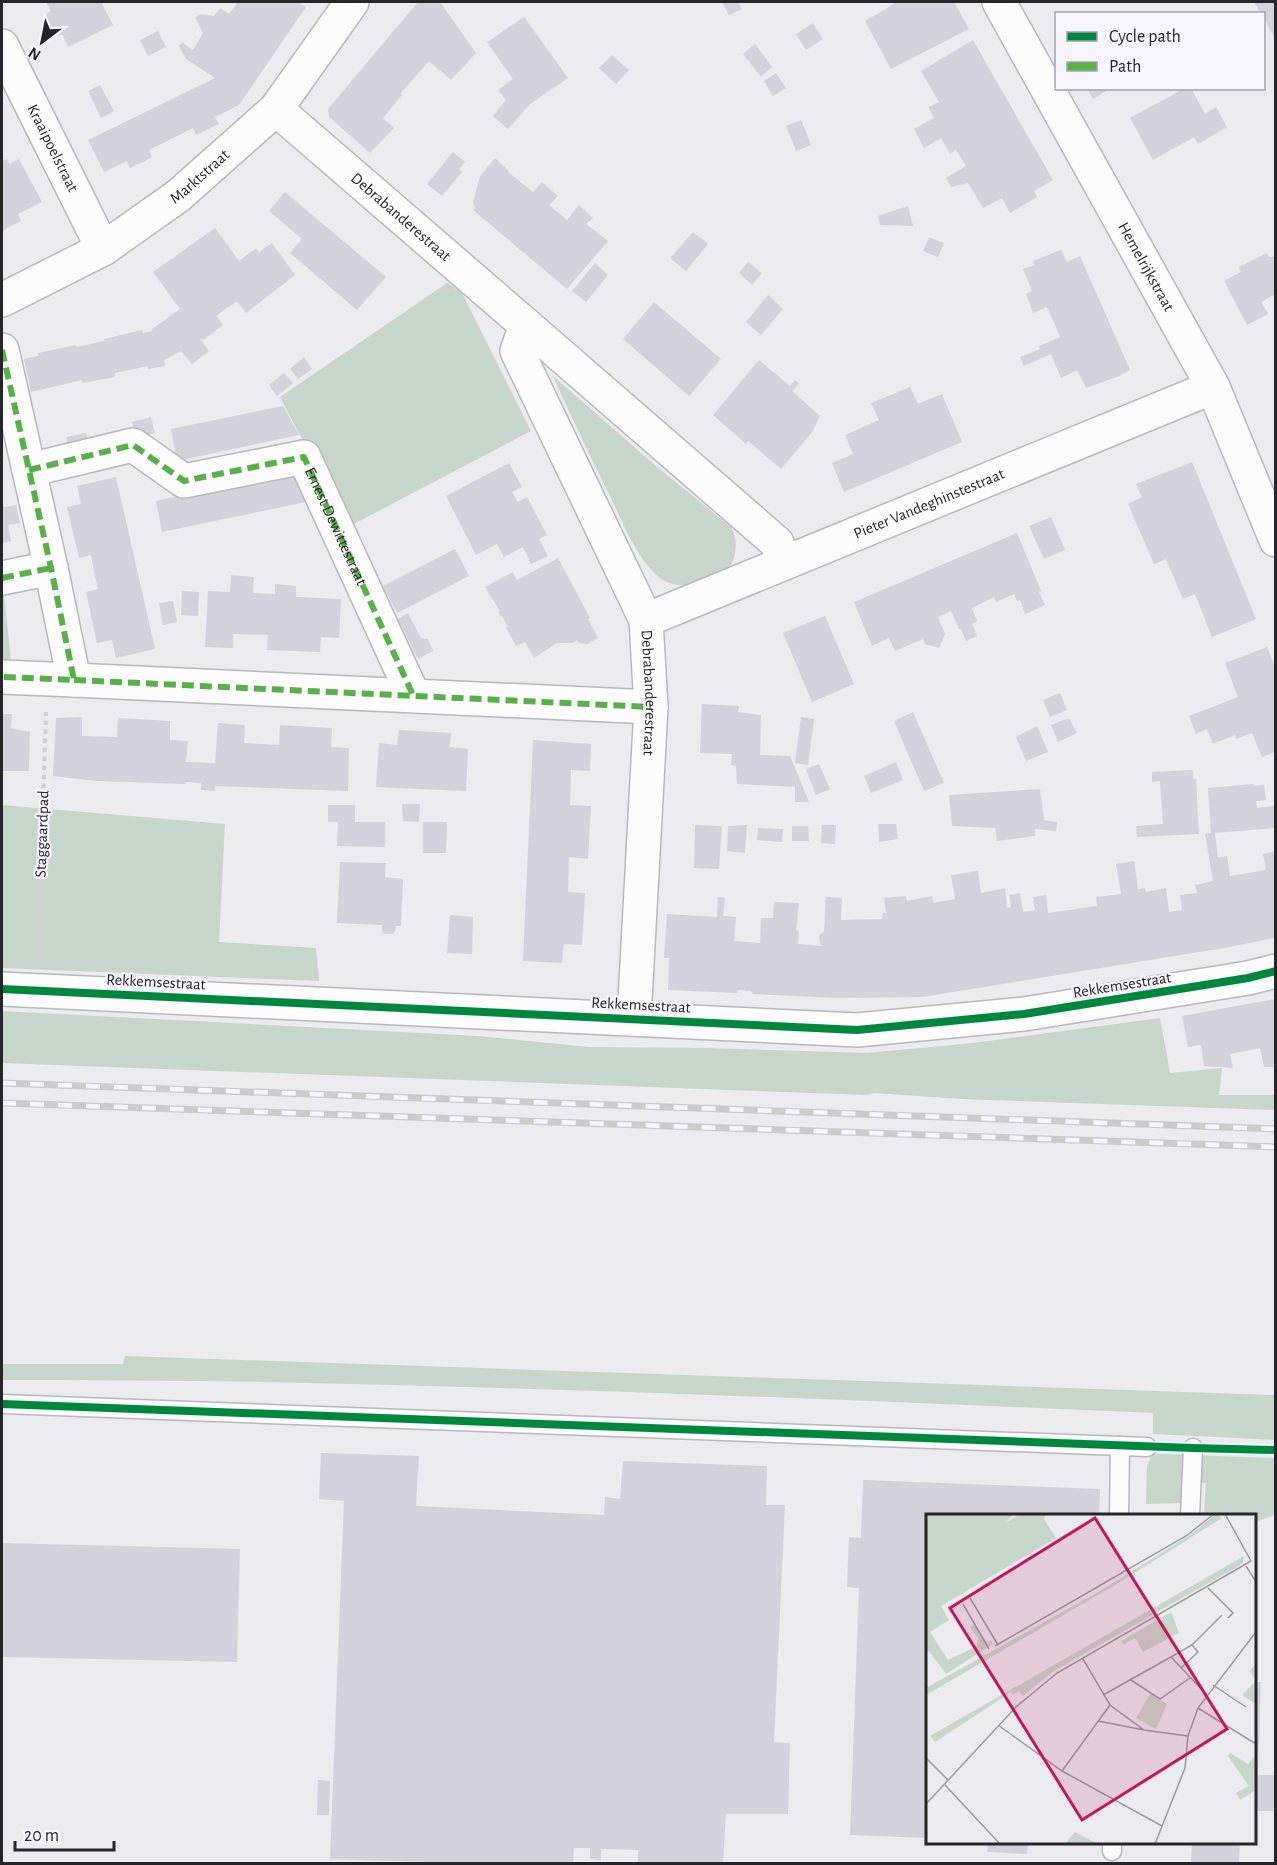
<svg xmlns="http://www.w3.org/2000/svg" width="1277" height="1865" viewBox="0 0 1277 1865" font-family="'Alegreya Sans',sans-serif">
	<style>
		.green { fill: #c7d6ca }
		.building { fill: #d3d1db }
		.lines { fill: none; stroke-linecap: round; stroke-linejoin: round }
		.lane-casing { stroke: #b8b8bc; stroke-width: 21 }
		.street-casing { stroke: #b8b8bc; stroke-width: 36 }
		.secondary-casing { stroke: #b8b8bc; stroke-width: 36 }
		.path { stroke: #d0d0d2; stroke-width: 4; stroke-dasharray: 4.5 4.5; stroke-linecap: butt }
		.lane { stroke: #fcfcfd; stroke-width: 18 }
		.street { stroke: #fcfcfd; stroke-width: 33 }
		.secondary { stroke: #fcfcfd; stroke-width: 33 }
		.rail-casing { stroke: #cbcbcc; stroke-width: 7 }
		.rail { stroke: #f6f5fe; stroke-width: 4.5; stroke-dasharray: 14; stroke-linecap: butt }
		.quiet { stroke: #56b246; stroke-width: 6; stroke-dasharray: 12 6; stroke-linecap: butt }
		.cycleway-casing { stroke: #f6f5fe; stroke-width: 11 }
		.cycleway { stroke: #00873e; stroke-width: 8 }
		.labels { text-anchor: middle; dominant-baseline: central; stroke-width: 4.5; stroke-linejoin: round; paint-order: stroke }
		.street-label { font-size: 16px; fill: #262529; stroke: #f6f5fe }
		.inset-road { fill: none; stroke: #9c9ba0; stroke-width: 1.5 }
		.view { fill: #c2185b; fill-opacity: 0.15; stroke: #c2185b; stroke-width: 3 }
		.inset-edge { fill: none; stroke: #262529; stroke-width: 3 }
	</style>
	<rect width="100%" height="100%" fill="#eaeaef"/>
	<g class="green">
		<path d="M447,283l15,10 69,138 -183,96 -68,-130z"/>
		<path d="M553,376l103,90 75,61c8,13 6,36 -7,46 -3,2 -9,4 -12,5 -18,7 -36,12 -52,0 -23,-18 -38,-57 -50,-82 -20,-40 -39,-80 -57,-120z"/>
		<path d="M4,593l7,69h-9v-68z"/>
		<path d="M2,805l223,19 -6,118 97,6 3,33 -317,-13z"/>
		<path d="M2,1011l476,25 111,11 119,1 159,5 106,-10 187,-25 10,55 52,-5 -3,27h56v15l-314,-11 -87,-6 -8,2 -864,-32z"/>
		<path d="M125,1356l1150,39v45l-122,-6v-21c-296,-13 -594,-25 -891,-31 -87,-2 -174,-1 -260,-2v-16h121z"/>
		<path d="M1160,1454l115,4v57l-17,6 -3,3 -1,-8 -50,-1 2,-32 -24,-1v21l-36,1 1,-38 5,-11z"/>
	</g>
	<g class="building">
		<path d="M46,2h55l12,23 -45,22 -6,-13 -8,4 -11,-23 8,-4z"/>
		<path d="M238,2h60l8,5 -67,98 -24,12 4,7 -23,11 -3,-7 -44,22 3,7 -7,4 -15,7 -3,-7 -23,11 -16,-32 127,-62 -29,-19 -7,-13 3,-4 11,8 10,-17 -8,-16 7,-3 12,2 6,-8 9,6z"/>
		<path d="M418,2h22l36,51 -25,27 -22,-19 -29,33 2,1 -19,23 11,10 -24,25 -41,-36 -1,-8z"/>
		<path d="M722,2h16l4,7 -13,6z"/>
		<path d="M893,2h61l15,27 -78,40 -26,-48 29,-17z"/>
		<path d="M1254,2h21v37l-11,-21v-4h-3z"/>
		<path d="M524,17l44,61 -38,26 -22,25 -15,-13 13,-16 -8,-10 15,-11 -26,-37z"/>
		<path d="M813,23l10,16 -17,11 -10,-16z"/>
		<path d="M158,31l8,16 -18,9 -8,-16z"/>
		<path d="M973,40l80,140 -19,11 3,6 -27,16 -8,-15 -19,10 -15,-25 -17,4 -5,-9 20,-12 -10,-16 -6,4 -9,-16 -17,10 -10,-19 20,-11 -6,-11 11,-5 -18,-31z"/>
		<path d="M755,44l17,23 -11,10 -18,-23z"/>
		<path d="M612,55l17,15 -13,14 -17,-16z"/>
		<path d="M776,73l10,15 -13,8 -9,-15z"/>
		<path d="M100,85l14,26 -13,7 -13,-27z"/>
		<path d="M1087,88h24l-18,11z"/>
		<path d="M1185,88h6l14,26 11,-7 11,20 -29,17 -4,-7 -41,23 -23,-42z"/>
		<path d="M801,120l10,25 -15,6 -10,-25z"/>
		<path d="M453,152l12,10 -6,7 3,3 -20,24 -15,-12z"/>
		<path d="M495,158l14,13 -1,1 25,20 9,-10 16,14 -9,9 18,15 12,-15 14,13 -7,6 22,17 -41,48 -94,-79 2,-2 -2,-6 7,-26z"/>
		<path d="M7,159l2,5 10,-5 23,43 -24,12 3,7 -19,10v-70z"/>
		<path d="M285,192l101,85 -29,33 -67,-57 12,-14 -33,-28z"/>
		<path d="M908,206l5,20 -33,-1 -2,-9z"/>
		<path d="M215,228l24,33 17,-13 3,4 13,-9 23,32 -49,38 -9,-12 -21,15 7,9 -20,15 -1,-2 -2,1 9,12 -17,13 -11,-13 -17,9 1,6 -17,3v-3l-33,7v4l-33,6v-3l-51,12 -7,-33 14,-3v-3l38,-8 1,2 27,-6v-2l38,-9 1,3 9,-2v-2l28,-20 -27,-37z"/>
		<path d="M693,232l15,12 -22,27 -16,-13z"/>
		<path d="M929,237l15,6 -6,14 -15,-6z"/>
		<path d="M1061,250l6,12 13,-6 50,114 -11,6 -33,12 -9,-18 -16,8 -10,-24 -27,12 -4,-9 20,-8 -1,-3 21,-9 -13,-30 -14,6 -7,-19 6,-3 -9,-22 12,-4 -2,-4z"/>
		<path d="M1267,253l2,4h6v37l-14,8 7,12 -21,11 -23,-44 17,-9 -2,-5z"/>
		<path d="M748,262l14,11 -10,12 -13,-12z"/>
		<path d="M595,263l13,12 -22,27 -14,-11z"/>
		<path d="M768,295l15,14 -22,26 -15,-13z"/>
		<path d="M654,302l67,57 -32,37 -66,-57z"/>
		<path d="M304,357l8,12 -14,10 -8,-10z"/>
		<path d="M759,360l31,26 5,-6 4,4 -7,7 28,25 -7,15 -32,38 -33,-28 -2,3 -33,-29z"/>
		<path d="M284,373l9,10 -16,13 -8,-11z"/>
		<path d="M910,387l8,17 24,-10 20,48 -118,50 -12,-29 21,-9 -8,-19 34,-15 -8,-17z"/>
		<path d="M283,406l16,29 -122,26 -6,-32z"/>
		<path d="M151,417l4,16 -19,4 -4,-15z"/>
		<path d="M86,433l3,15 -19,4 -4,-15z"/>
		<path d="M1192,462l64,157 -44,18 -17,-43 -12,5 -17,-40 -12,5 -26,-60 14,-7 -6,-13z"/>
		<path d="M509,463l13,24 -10,5 6,10 9,-5 20,38 -8,4 9,17 -17,8 -8,-17 -19,10 -7,-13 -21,11 -30,-59z"/>
		<path d="M299,470l7,32 -144,30 -6,-31z"/>
		<path d="M116,477l39,172 -39,9 -4,-18 -15,3 -11,-51 12,-3 -4,-17 -3,-17 -12,3 -12,-51 14,-3 -4,-18z"/>
		<path d="M2,501l2,6 12,-2 4,18 -12,2 3,16 -9,2z"/>
		<path d="M1051,517l14,33 -21,9 -15,-33z"/>
		<path d="M1017,533l24,58 -2,1 6,13 -20,9 -5,-14 -3,1 -3,-7 -18,8 -2,-5 -22,11 5,13 -5,3 5,12 -11,5 -5,-12h-2l-8,-18 -13,6 7,17 -6,14 -14,-4 -2,-5 -28,12 -6,-13 -17,8 -18,-44z"/>
		<path d="M455,549l14,27 -72,37 -14,-27z"/>
		<path d="M558,558l32,60 -2,1 10,19 -11,6 -8,-1 -2,-3 -5,3h-15l-23,15 -9,-16 -9,4 -10,-18 2,-1 -6,-11 -1,1 -3,-5 2,-1 -15,-24 28,-15 4,8z"/>
		<path d="M231,575l23,2 -1,16 22,1v-10l21,2v11l45,2 -2,39 -18,-1 -1,15 -53,-2 1,-15 -35,-1v14l-28,-1 3,-56 22,1z"/>
		<path d="M182,591l17,1 -1,24 -17,-1z"/>
		<path d="M173,601l4,21 -14,3 -4,-22z"/>
		<path d="M408,613l13,25 7,1 5,12 -15,8 -20,-40z"/>
		<path d="M825,616l29,68 -42,18 -29,-69z"/>
		<path d="M1267,647l8,20v85l-13,5 -10,-24 -16,6 -1,-4 -22,9 -6,-15 -11,5 -7,-18 49,-19 -13,-34z"/>
		<path d="M1060,693l7,17 -17,7 -7,-17z"/>
		<path d="M702,704l37,2 -1,6 23,3 -1,40 30,1 19,46h-14v-15l-58,-3 -1,-18 -5,-1 1,-11 -32,-1z"/>
		<path d="M913,712l31,71 -20,8 -30,-70z"/>
		<path d="M2,714h10l-1,14 19,4 -1,39h-27z"/>
		<path d="M82,717v19l35,1 1,-19 52,3v19l18,1 -2,21 29,1 3,-40 27,2 -1,18 35,2 1,-20 52,3 -1,19 18,1 -1,43 -133,-5v5l-14,-1v-7l-15,-1 -1,2 -89,-3 -43,-5 3,-58z"/>
		<path d="M801,717l13,2 -6,46 -13,-2z"/>
		<path d="M1069,718l8,15 -19,9 -7,-17z"/>
		<path d="M1037,726l11,26 -22,9 -10,-24z"/>
		<path d="M399,730l52,3 -1,14 18,2 -2,42 -90,-4 3,-44 18,2z"/>
		<path d="M533,740l58,4 -1,27 -19,-1 -1,35 21,1 -3,53 -19,-2 -1,35 17,1 -3,52 -18,-1 -2,19 -39,-2z"/>
		<path d="M896,762l7,18 -32,13 -7,-17z"/>
		<path d="M819,764l11,25 -14,6 -10,-26z"/>
		<path d="M1193,770v9h3l3,55 -62,3 -1,-11 27,-2 -3,-43 -8,1v-10z"/>
		<path d="M1253,784l1,2 10,-1 2,15 -10,1 1,7 18,-2v22l-60,5 3,25 9,-2 3,20 36,-6 -3,-16 12,-3v87l-51,10 -302,49 -85,1 -84,-4 -2,-3 -13,-1 -1,3 -69,-3 1,-32h-5l3,-44 50,3 1,-20 7,1 -2,18 13,1 -2,24 26,2 1,-25h12l1,-16 25,1 -3,28h3l-1,13 24,2 -2,-2 -1,-9 5,-3 2,-35 16,1 -1,22 41,-1 1,-6h3l-2,-15 22,-2 1,5 25,-5 1,7 22,-4 -4,-24 27,-4 3,22 24,-5 2,20 4,-1 -2,-12 11,-2 3,19 12,-2 -2,-13 13,-2 2,18 49,-7 -1,-9 25,-3 -5,-30 18,-3 4,28 7,-1 1,4 20,-4 3,24 13,-2 -2,-15 17,-2 -2,-8 18,-4 -8,-47 6,-1 -3,-45z"/>
		<path d="M1040,789l4,31 13,2 -1,9 -19,-2h-2v7l-38,5 -2,-13 -43,-2 -3,-31z"/>
		<path d="M402,804h18l-1,18 -16,-1z"/>
		<path d="M328,805h27v17h30v25l-48,-1 1,-24h-10z"/>
		<path d="M423,822h24l-1,31h-23z"/>
		<path d="M878,824h18l2,15 -19,3z"/>
		<path d="M695,825l27,1 -3,43 -25,-1z"/>
		<path d="M747,825l-2,28 -18,-2 1,-25z"/>
		<path d="M822,825h14l-1,19 -14,-1z"/>
		<path d="M792,826h16l1,15h-17z"/>
		<path d="M758,828l25,1 -1,13 -25,-2z"/>
		<path d="M340,862l46,1 -1,14 18,2 -2,47h-5l-1,5 -3,3h-7l-3,-3v-6l-45,-2z"/>
		<path d="M450,915l23,2 -1,37 -25,-1z"/>
		<path d="M1275,999v68h-11l-4,-19 -30,6 3,14 -29,-2 -3,-21 -13,2 -6,-31z"/>
		<path d="M321,1453l98,3 -3,50 188,9 1,-18 15,2 3,-38 144,5 -1,39h19l-11,237 16,1 -2,71h-62l-3,49h-85v-13l-37,-1v11l-11,-1v-11h-16l-1,15h-114l-129,-4 14,-358 -25,-2z"/>
		<path d="M863,1480l237,9 -1,26h-172v323l-77,-3 9,-247 -12,-1 2,-50 12,1z"/>
		<path d="M2,1543l238,6 -3,113 -235,-5z"/>
		<path d="M1254,1682h7l-3,93h17v36h-21z"/>
		<path d="M318,1780l12,1 -1,34h-12z"/>
		<path d="M988,1842h40l-1,12 -40,-2z"/>
		<path d="M1192,1842h48l-1,21h-48z"/>
	</g>
	<g class="lines">
		<defs>
			<g id="lane">
				<path d="M2,1404l1145,43"/>
				<path d="M1119,1516l1,-70"/>
				<path d="M1190,1516l3,-68"/>
				<path d="M1112,1851v-9"/>
			</g>
			<g id="street">
				<path id="s1" d="M999,2l214,385 63,153"/>
				<path id="s2" d="M2,46l101,203"/>
				<path id="s3" d="M276,109l250,216 -9,26 129,269 5,87 -17,312"/>
				<path id="s4" d="M2,300l101,-51 75,-53 98,-87 76,-107"/>
				<path d="M526,325l251,218 7,19"/>
				<path d="M2,350l49,218 23,112 -72,-3"/>
				<path d="M29,470l104,-25 51,36 120,-24 109,238"/>
				<path d="M2,578l49,-10"/>
				<path id="s5" d="M646,620l567,-233"/>
				<path d="M74,680l577,27"/>
			</g>
			<path id="secondary" d="M2,989l855,41 167,-16 224,-36 28,-7"/>
		</defs>
		<use href="#lane" class="lane-casing"/>
		<use href="#street" class="street-casing"/>
		<use href="#secondary" class="secondary-casing"/>
		<path class="path" d="M38,959l8,-247"/>
		<use href="#lane" class="lane"/>
		<use href="#street" class="street"/>
		<use href="#secondary" class="secondary"/>
		<defs>
			<g id="rail">
				<path d="M2,1083l1274,46"/>
				<path d="M2,1103l1274,44"/>
			</g>
		</defs>
		<use href="#rail" class="rail-casing"/>
		<use href="#rail" class="rail"/>
		<g class="quiet">
			<path d="M2,350l49,218 23,112 -72,-3"/>
			<path id="s6" d="M29,470l104,-25 51,36 120,-24 109,238"/>
			<path d="M2,578l49,-10"/>
			<path d="M74,680l577,27"/>
		</g>
		<defs>
			<g id="cycleway">
				<path d="M2,989l855,41 167,-16 224,-36 28,-7"/>
				<path d="M2,1404l1191,44 83,2"/>
			</g>
		</defs>
		<use href="#cycleway" class="cycleway-casing"/>
		<use href="#cycleway" class="cycleway"/>
	</g>
	<g class="labels">
		<g class="street-label">
			<text stroke="none"><textPath href="#s2" startOffset="114">Kraaipoelstraat</textPath></text>
			<text stroke="none"><textPath href="#s4" startOffset="234">Marktstraat</textPath></text>
			<text stroke="none"><textPath href="#s3" startOffset="165">Debrabanderestraat</textPath></text>
			<text stroke="none"><textPath href="#s1" startOffset="303">Hemelrijkstraat</textPath></text>
			<text stroke="none"><textPath href="#s5" startOffset="306">Pieter Vandeghinstestraat</textPath></text>
			<text stroke="none"><textPath href="#s6" startOffset="368">Ernest Dewittestraat</textPath></text>
			<text stroke="none"><textPath href="#s3" startOffset="729">Debrabanderestraat</textPath></text>
			<text transform="translate(42 834) rotate(-88)">Staggaardpad</text>
			<text transform="translate(156 982) rotate(3)">Rekkemsestraat</text>
			<text transform="translate(1122 985) rotate(-9)">Rekkemsestraat</text>
			<text transform="translate(641 1005) rotate(3)">Rekkemsestraat</text>
		</g>
	</g>
	<g transform="translate(926 1514)">
		<rect width="330" height="330" fill="#eaeaef"/>
		<path d="M0,0h88l-9,9 14,-9h27l-2,5 12,19 -115,68 8,14 -19,12 18,28 29,-14 1,-8 -8,-11 4,-2 13,17 4,-2 2,4 -47,30 -17,-23 -3,1zM290,0l6,4 -105,66 -191,111v-7l174,-97 89,-55zM318,42l-2,8 -188,107 -31,25 -4,-5 -6,4 -2,-3 -76,50 -5,-6zM245,98l8,21 -36,19 -8,-14 -11,6 -3,-3zM330,149v41l-14,-9 14,-14 -6,-10zM224,180l17,10 -11,25 -20,-11zM304,239l18,11 8,-9v35l-16,10 -4,-7 13,-7 -21,-30zM149,318l23,12h-33z" fill="#c7d6ca"/>
		<path class="inset-road" d="M299,0l26,47M320,52l10,16M282,74l25,25 -5,5M44,84l28,47M37,90l26,45M69,132l191,-110 28,-22M157,145l27,46 34,25 44,6M255,154l17,-16 -6,-7M205,166l29,19 30,-21M287,171l33,22M280,180l-35,-37 21,-12 30,-30M177,181l68,-38M272,194l58,36M172,207l46,9M72,211l64,46 100,55M0,244l23,23M136,257l48,-66M19,271l55,59M0,290l90,-97 41,-34 194,-112M229,330l30,-76 3,-32 10,-28 58,-76"/>
		<path class="view" d="M169,4l132,211 -145,91 -132,-212z"/>
		<rect width="330" height="330" class="inset-edge"/>
	</g>
	<rect width="1277" height="1865" fill="none" stroke="#262529" stroke-width="6"/>
	<rect x="1055" y="12" width="210" height="78" fill="#f6f5fe" stroke="#a3a2a9" stroke-width="1.5"/>
	<rect x="1067" y="32" width="30" height="9" fill="#00873e" stroke="#a3a2a9" stroke-width="1.5"/>
	<text x="1109" y="42" font-size="18" fill="#262529">Cycle path</text>
	<rect x="1067" y="62" width="30" height="9" fill="#56b246" stroke="#a3a2a9" stroke-width="1.5"/>
	<text x="1109" y="72" font-size="18" fill="#262529">Path</text>
	<g transform="translate(42 42) rotate(212)" stroke="#f6f5fe" stroke-width="4.5" paint-order="stroke">
	<path d="M0-4.5L10 22L0 15L-10 22Z" fill="#262529"/>
	<text y="-9" font-size="16" font-weight="bold" text-anchor="middle" fill="#262529">N</text>
	</g>
	<path d="M15 1841v9h99v-9" fill="none" stroke="#262529" stroke-width="3"/>
	<text x="24" y="1841" font-size="18" fill="#262529" stroke="#f6f5fe" stroke-width="4.5" paint-order="stroke">20 m</text>
</svg>
